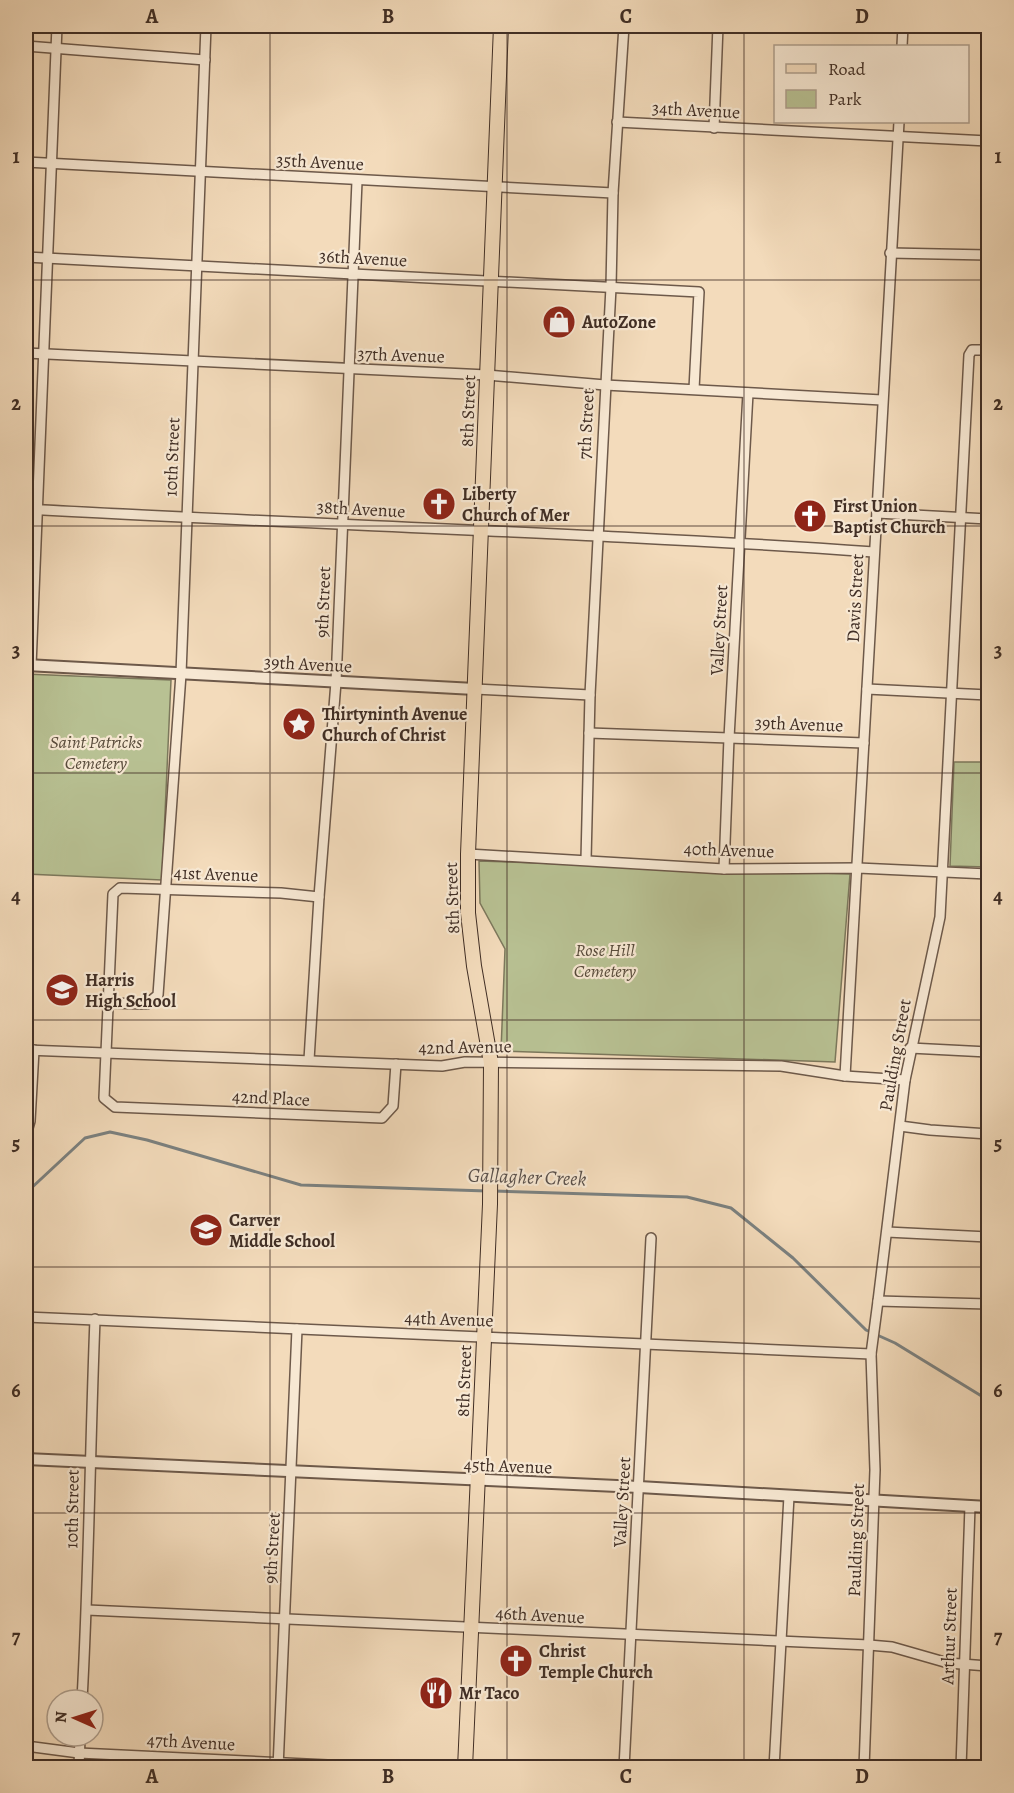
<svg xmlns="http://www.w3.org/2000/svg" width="1014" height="1793" viewBox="0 0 1014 1793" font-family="Alegreya,serif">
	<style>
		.green { fill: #b8c193; stroke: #7c785c; stroke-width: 1.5 }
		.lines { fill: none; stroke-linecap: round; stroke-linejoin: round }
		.stream { stroke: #7b8180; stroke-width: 3 }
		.minor-casing { stroke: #6d594a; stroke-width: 12 }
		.tertiary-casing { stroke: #6d594a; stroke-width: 14 }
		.primary-casing { stroke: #402e25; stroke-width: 16 }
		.minor { stroke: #f7e8d3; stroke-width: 9 }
		.tertiary { stroke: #f7e8d3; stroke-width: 10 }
		.primary { stroke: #f3dbbb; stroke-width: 14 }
		.grid { fill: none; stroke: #402e25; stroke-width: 1.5; stroke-opacity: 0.55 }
		.labels { text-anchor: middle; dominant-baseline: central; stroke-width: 4.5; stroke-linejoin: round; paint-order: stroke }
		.street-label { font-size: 18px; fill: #402e25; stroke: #f7e8d3 }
		.poi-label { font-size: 18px; font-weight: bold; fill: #402e25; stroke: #f7e8d3; text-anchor: start }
		.park-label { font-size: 18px; font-style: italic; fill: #584b3b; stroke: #f7e8d3 }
		.water-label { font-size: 20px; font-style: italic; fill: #59504b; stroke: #f7e8d3 }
		.neatline { fill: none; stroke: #402e25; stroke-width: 2 }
		.grid-label { font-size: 20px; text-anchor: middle; font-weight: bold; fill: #402e25 }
	</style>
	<rect width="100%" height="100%" fill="#f3dbbb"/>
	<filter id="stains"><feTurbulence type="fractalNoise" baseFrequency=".00333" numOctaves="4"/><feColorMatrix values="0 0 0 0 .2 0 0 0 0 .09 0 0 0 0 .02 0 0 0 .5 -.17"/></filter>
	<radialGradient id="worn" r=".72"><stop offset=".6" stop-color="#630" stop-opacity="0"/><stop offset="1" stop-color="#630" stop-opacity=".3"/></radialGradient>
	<g class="green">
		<path d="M26,674l145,6 -9,200 -136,-6z"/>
		<path d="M983,704l5,1v162l-38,-1 4,-104h27z"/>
		<path d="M479,861l371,13 -15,188 -334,-11 4,-102 -25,-46z"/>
	</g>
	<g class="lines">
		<g class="stream">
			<path d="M494,1191l193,6 44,11 62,50 73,72 29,13 93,57"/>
			<path d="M26,1193l59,-55 25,-6 37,8 154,45 186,6"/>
		</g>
		<defs>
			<g id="minor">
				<path d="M26,46l179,14"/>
				<path d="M902,46l1,-20"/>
				<path d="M617,122l371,19"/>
				<path d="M714,128l4,-102"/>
				<path d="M26,162l587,31"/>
				<path d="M890,253l98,2"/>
				<path d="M26,257l673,35 -5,97"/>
				<path d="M26,353l461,22 118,10 277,15"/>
				<path d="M26,509c282,16 565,23 848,43"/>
				<path d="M877,513l111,6"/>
				<path d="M31,666l26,-640"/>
				<path d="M475,689l115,6"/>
				<path d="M867,689l121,6"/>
				<path d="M589,733l275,10"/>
				<path d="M468,854l256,15 134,-1 130,6"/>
				<path d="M586,860l4,-165 21,-408 2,-94 11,-167"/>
				<path d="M724,869l5,-131 19,-345"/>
				<path d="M319,897l-38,-4 -161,-5 -7,6 -9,204 11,9 267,11 11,-12 3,-42"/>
				<path d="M107,1003l40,1 11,-9 23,-321 25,-648"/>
				<path d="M910,1048l78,4"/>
				<path d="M26,1050l416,16 23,-4 316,4 64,10 60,4"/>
				<path d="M309,1060l10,-163 17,-215 21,-501"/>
				<path d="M845,1076l54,-954"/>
				<path d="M900,1126l30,4 58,4"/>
				<path d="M26,1135l4,-14 4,-71"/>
				<path d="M887,1232l101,5"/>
				<path d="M878,1301l110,3"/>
				<path d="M26,1317l845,37"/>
				<path d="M87,1610l782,35 23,2 56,16 40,3"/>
				<path d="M82,1700c7,-127 8,-254 13,-381"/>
				<path d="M26,1746l53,7 312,15"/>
				<path d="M79,1768l1,-32"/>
				<path d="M278,1768l19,-439"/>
				<path d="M624,1768l27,-530"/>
				<path d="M774,1768l15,-272"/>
				<path d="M864,1768l11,-298 -4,-116 7,-53 27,-221 35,-163 29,-562 3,-5h16"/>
				<path d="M961,1768l9,-262"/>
			</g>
			<g id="tertiary">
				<path d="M26,665l449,24"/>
				<path d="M26,1459l613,28 349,20"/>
			</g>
			<path id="primary" d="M465,1768l25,-564 1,-141 -17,-97 -6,-53v-59l33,-828"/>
		</defs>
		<use href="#minor" class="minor-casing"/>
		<use href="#tertiary" class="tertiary-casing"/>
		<use href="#primary" class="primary-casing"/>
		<use href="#minor" class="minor"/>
		<use href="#tertiary" class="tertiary"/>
		<use href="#primary" class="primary"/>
	</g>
	<path class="grid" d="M270,26v1742M507,26v1742M744,26v1742M26,280h962M26,526h962M26,773h962M26,1020h962M26,1267h962M26,1513h962"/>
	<defs>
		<symbol id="shop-disc" viewBox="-11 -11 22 22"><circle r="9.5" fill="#8f2418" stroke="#f7e8d3"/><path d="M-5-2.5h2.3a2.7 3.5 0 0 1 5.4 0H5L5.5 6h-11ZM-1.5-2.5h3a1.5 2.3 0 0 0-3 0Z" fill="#fff"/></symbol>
		<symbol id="church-disc" viewBox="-11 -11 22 22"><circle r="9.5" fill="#8f2418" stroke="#f7e8d3"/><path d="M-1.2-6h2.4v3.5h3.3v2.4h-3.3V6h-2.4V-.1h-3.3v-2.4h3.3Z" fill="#fff"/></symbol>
		<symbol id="sight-disc" viewBox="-11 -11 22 22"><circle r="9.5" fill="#8f2418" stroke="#f7e8d3"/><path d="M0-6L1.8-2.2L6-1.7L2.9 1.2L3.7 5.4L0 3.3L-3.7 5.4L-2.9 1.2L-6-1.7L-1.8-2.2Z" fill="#fff"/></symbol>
		<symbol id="school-disc" viewBox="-11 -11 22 22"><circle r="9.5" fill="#8f2418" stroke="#f7e8d3"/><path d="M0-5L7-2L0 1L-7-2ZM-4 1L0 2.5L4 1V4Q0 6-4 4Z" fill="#fff"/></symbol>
		<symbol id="restaurant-disc" viewBox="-11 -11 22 22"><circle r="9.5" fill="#8f2418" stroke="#f7e8d3"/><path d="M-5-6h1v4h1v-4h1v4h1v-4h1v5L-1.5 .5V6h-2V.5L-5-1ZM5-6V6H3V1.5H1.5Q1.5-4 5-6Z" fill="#fff"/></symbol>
	</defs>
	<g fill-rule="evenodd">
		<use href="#shop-disc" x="540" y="303" width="38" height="38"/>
		<use href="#church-disc" x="420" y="485" width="38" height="38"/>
		<use href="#church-disc" x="791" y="497" width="38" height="38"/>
		<use href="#sight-disc" x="280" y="705" width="38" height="38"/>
		<use href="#school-disc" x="43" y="971" width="38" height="38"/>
		<use href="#school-disc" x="187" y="1211" width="38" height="38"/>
		<use href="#church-disc" x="497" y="1642" width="38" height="38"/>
		<use href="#restaurant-disc" x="417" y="1674" width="38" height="38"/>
	</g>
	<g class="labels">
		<g class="street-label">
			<text transform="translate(696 110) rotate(3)">34th Avenue</text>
			<text transform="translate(320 162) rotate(3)">35th Avenue</text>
			<text transform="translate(363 258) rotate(3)">36th Avenue</text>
			<text transform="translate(401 355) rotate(2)">37th Avenue</text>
			<text transform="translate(468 411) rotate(-88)">8th Street</text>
			<text transform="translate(586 424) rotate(-87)">7th Street</text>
			<text transform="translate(172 457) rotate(-88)">10th Street</text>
			<text transform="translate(361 509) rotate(3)">38th Avenue</text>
			<text transform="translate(855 598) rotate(-87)">Davis Street</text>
			<text transform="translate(323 602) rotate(-88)">9th Street</text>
			<text transform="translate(719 630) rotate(-87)">Valley Street</text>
			<text transform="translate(308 664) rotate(3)">39th Avenue</text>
			<text transform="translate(799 724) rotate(2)">39th Avenue</text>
			<text transform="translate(729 850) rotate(2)">40th Avenue</text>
			<text transform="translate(216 874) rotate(2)">41st Avenue</text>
			<text transform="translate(452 898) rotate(-92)">8th Street</text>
			<text transform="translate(465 1047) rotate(-1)">42nd Avenue</text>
			<text transform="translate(895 1055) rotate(-80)">Paulding Street</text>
			<text transform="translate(271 1098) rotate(3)">42nd Place</text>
			<text transform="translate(449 1319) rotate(2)">44th Avenue</text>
			<text transform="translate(464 1381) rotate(-88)">8th Street</text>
			<text transform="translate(508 1466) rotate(2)">45th Avenue</text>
			<text transform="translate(622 1502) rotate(-87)">Valley Street</text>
			<text transform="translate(72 1509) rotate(-89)">10th Street</text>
			<text transform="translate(856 1540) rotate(-88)">Paulding Street</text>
			<text transform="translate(272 1548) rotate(-87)">9th Street</text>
			<text transform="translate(540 1615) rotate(3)">46th Avenue</text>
			<text transform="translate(949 1636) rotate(-88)">Arthur Street</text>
			<text transform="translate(191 1742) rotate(3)">47th Avenue</text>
		</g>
		<g class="poi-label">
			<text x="582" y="322">AutoZone</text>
			<text x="462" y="494">Liberty<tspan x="462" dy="21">Church of Mer</tspan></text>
			<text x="833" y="506">First Union<tspan x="833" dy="21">Baptist Church</tspan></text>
			<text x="322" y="714">Thirtyninth Avenue<tspan x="322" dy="21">Church of Christ</tspan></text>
			<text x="85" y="980">Harris<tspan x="85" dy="21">High School</tspan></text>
			<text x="229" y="1220">Carver<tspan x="229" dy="21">Middle School</tspan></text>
			<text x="539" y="1651">Christ<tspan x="539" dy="21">Temple Church</tspan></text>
			<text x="459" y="1693">Mr Taco</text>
		</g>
		<g class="park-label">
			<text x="96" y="742">Saint Patricks<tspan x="96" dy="21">Cemetery</tspan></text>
			<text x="605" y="950">Rose Hill<tspan x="605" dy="21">Cemetery</tspan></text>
		</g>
		<g class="water-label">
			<text transform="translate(527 1177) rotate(2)">Gallagher Creek</text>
		</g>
	</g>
	<rect width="1014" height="1793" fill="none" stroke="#f3dbbb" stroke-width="66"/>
	<rect x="774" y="45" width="195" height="78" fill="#f7e8d3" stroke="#ae9e8d" stroke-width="1.5"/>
	<rect x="786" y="64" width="30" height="9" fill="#f3dbbb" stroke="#ae9e8d" stroke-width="1.5"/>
	<text x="828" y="75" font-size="18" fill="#402e25">Road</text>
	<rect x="786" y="90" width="30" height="18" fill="#b8c193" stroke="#ae9e8d" stroke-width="1.5"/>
	<text x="828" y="105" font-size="18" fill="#402e25">Park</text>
	<g transform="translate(75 1718) rotate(273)"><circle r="28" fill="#f7e8d3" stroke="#ae9e8d" stroke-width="1.5"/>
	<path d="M0-4.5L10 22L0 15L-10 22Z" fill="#8f2418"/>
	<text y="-9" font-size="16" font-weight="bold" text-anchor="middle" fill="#402e25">N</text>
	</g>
	<rect x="33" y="33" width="948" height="1727" class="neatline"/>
	<g class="grid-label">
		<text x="152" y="23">A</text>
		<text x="388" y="23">B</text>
		<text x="626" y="23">C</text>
		<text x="862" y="23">D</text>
		<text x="16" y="163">1</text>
		<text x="998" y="163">1</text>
		<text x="16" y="410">2</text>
		<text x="998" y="410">2</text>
		<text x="16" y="657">3</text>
		<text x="998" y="657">3</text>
		<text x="16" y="903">4</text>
		<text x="998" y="903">4</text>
		<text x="16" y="1150">5</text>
		<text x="998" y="1150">5</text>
		<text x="16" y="1397">6</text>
		<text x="998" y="1397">6</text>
		<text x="16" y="1643">7</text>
		<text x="998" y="1643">7</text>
		<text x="152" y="1783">A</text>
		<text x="388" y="1783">B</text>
		<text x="626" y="1783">C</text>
		<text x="862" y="1783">D</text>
	</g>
	<rect width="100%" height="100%" filter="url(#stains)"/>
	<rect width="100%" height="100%" fill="url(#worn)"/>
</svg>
